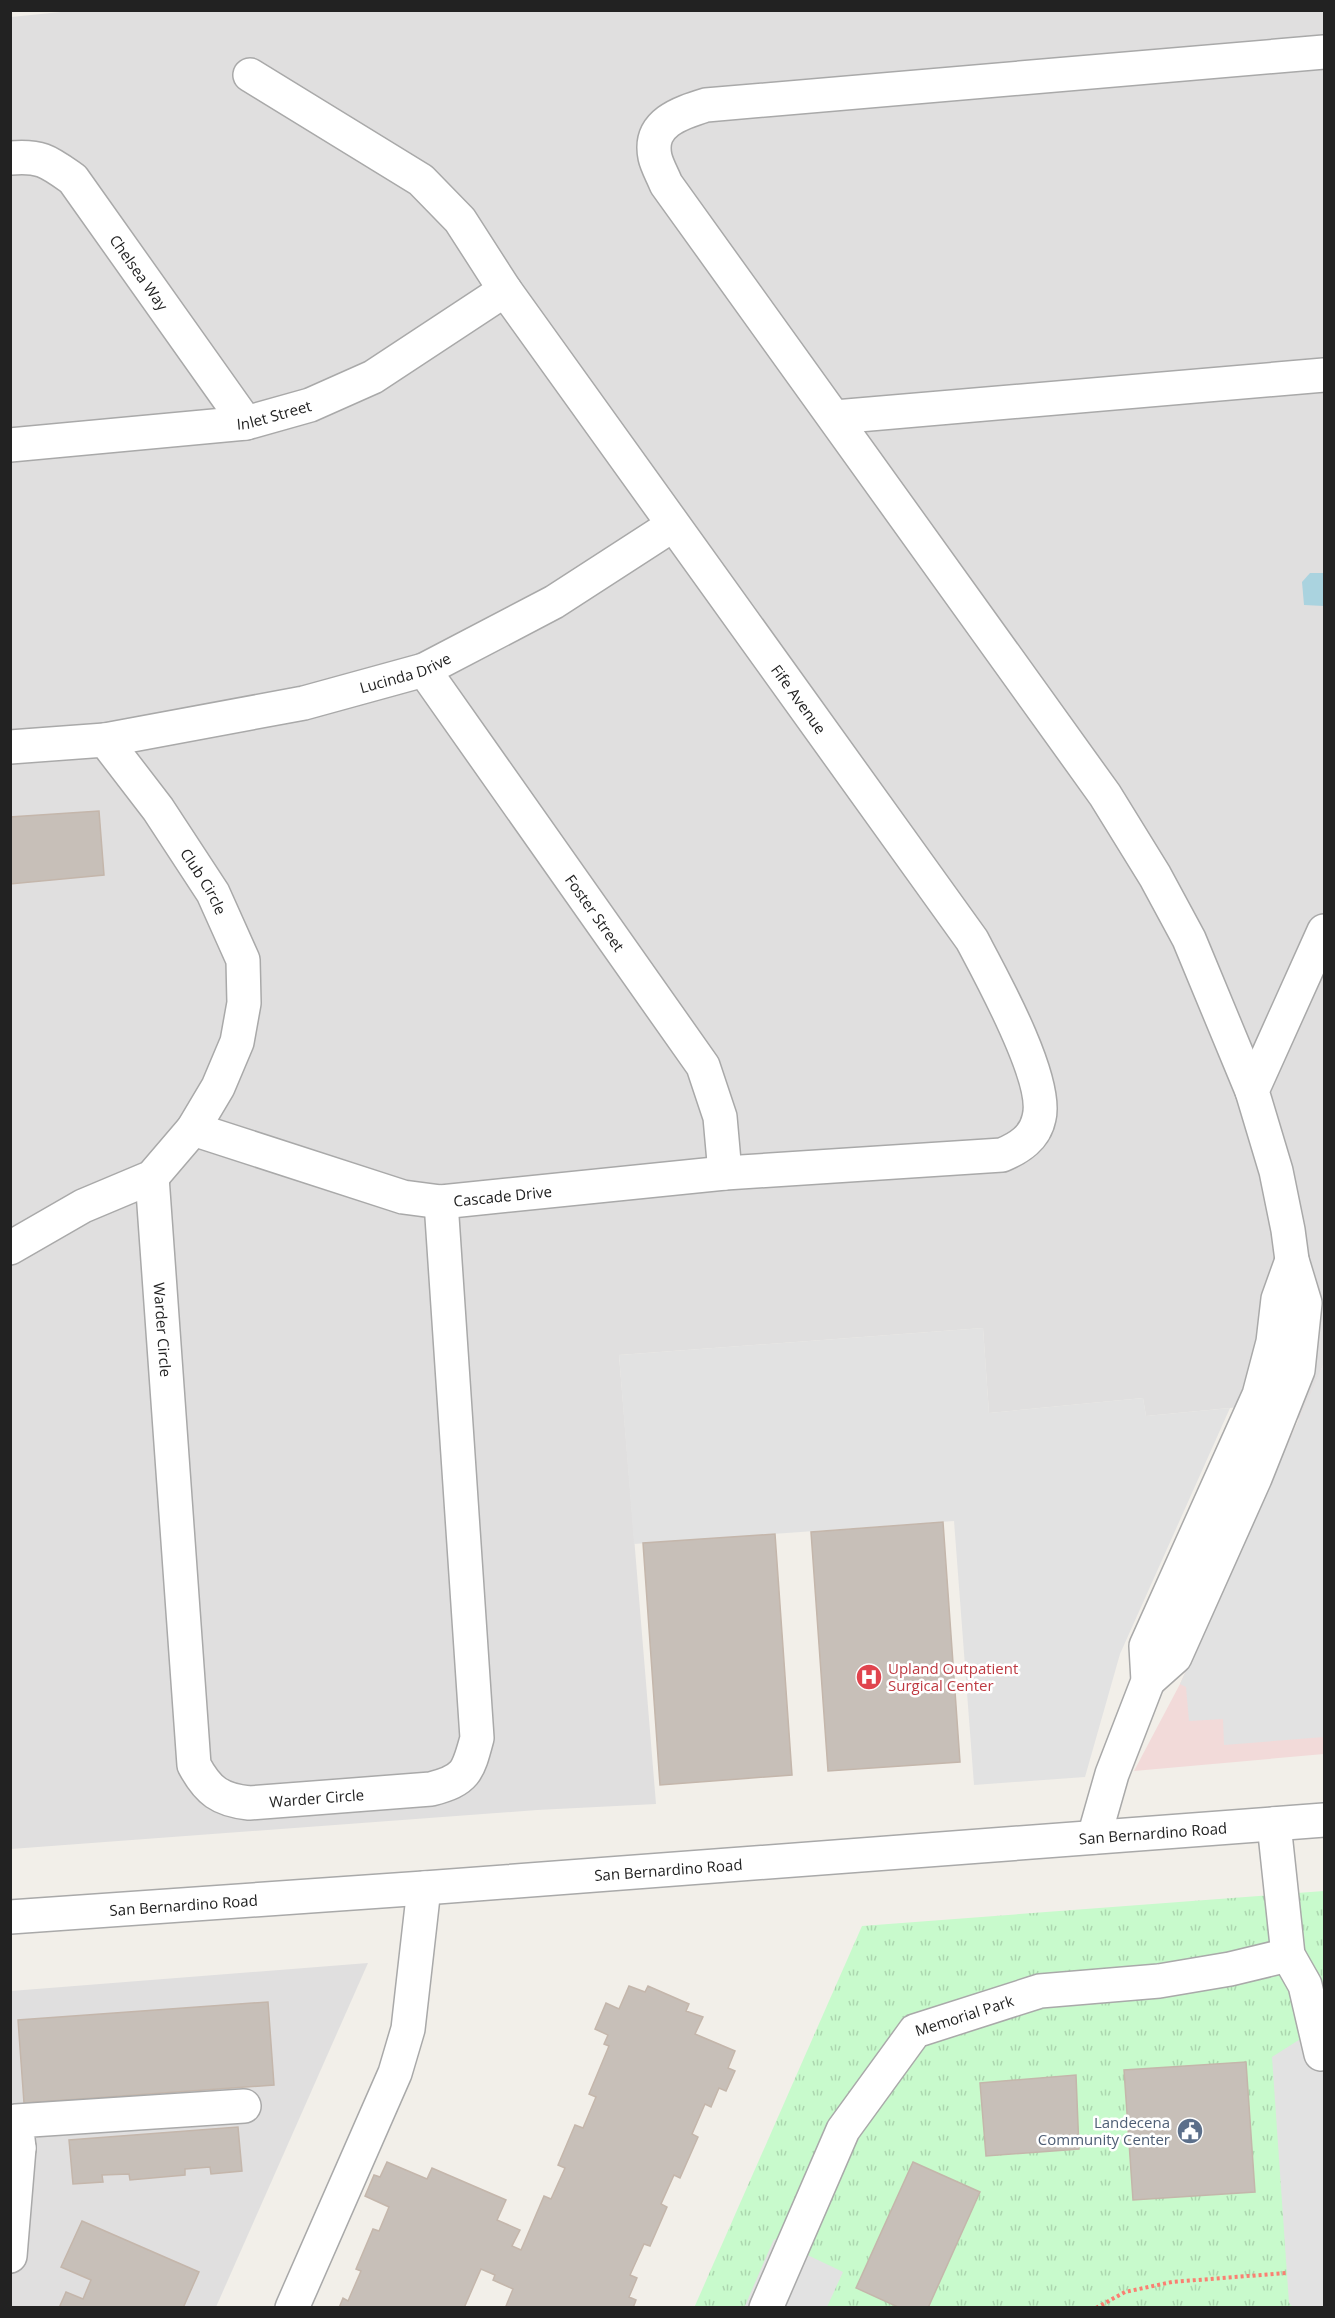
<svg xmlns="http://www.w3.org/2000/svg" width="1335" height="2318" viewBox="0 0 1335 2318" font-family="'Open Sans',sans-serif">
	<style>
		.residential { fill: #e0dfdf }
		.commercial { fill: #f2dad9 }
		.park { fill: url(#park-tufts) }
		.parking { fill: #e2e2e2 }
		.water { fill: #aad3df }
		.building { fill: #c7bfb8; stroke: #c4b6ab; stroke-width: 1.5 }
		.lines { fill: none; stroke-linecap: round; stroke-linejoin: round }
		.minor-casing { stroke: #a9a9a9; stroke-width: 36 }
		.path { stroke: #fa8072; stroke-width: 4; stroke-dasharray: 3 3; stroke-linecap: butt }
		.minor { stroke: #fff; stroke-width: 33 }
		.labels { text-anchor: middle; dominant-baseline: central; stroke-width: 5; stroke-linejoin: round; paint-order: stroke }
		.street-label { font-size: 15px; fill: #222; stroke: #fff }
		.health-label { font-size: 15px; fill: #be3a42; stroke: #fff; text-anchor: start }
		.service-label { font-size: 15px; fill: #4e5e75; stroke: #fff; text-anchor: end }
	</style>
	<defs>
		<pattern id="park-tufts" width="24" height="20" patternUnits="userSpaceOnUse" patternTransform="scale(1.5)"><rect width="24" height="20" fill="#c8facc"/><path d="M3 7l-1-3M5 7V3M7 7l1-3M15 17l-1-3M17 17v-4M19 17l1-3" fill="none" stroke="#acd6af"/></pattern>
	</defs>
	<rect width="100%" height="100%" fill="#f2efe9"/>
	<g class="residential">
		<path d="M81,10l1243,1v1352l-24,56 -60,-12 -94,9 -3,-18 -154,15 -6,-85 -364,27 37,449 -119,6 -526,39v-1832z"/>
		<path d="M368,1963l-152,344 -205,1v-317z"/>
	</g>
	<path class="commercial" d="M1324,1363v391l-190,17 46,-87z"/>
	<path class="park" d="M1324,1891v416l-630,1 168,-382z"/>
	<g class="parking">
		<path d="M983,1328l6,85 154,-15 3,18 84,-8 -110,246 -35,123 -111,8 -20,-264 -320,23 -15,-189z"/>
		<path d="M1324,1363v374l-100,8 -1,-26 -34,2 -3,-34 -6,-3z"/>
		<path d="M1324,2024v283h-31l-4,-4 -17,-246z"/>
		<path d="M774,2239l69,33 -16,35 -83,1z"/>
	</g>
	<path class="water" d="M1310,573h14v33l-20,-1 -2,-23z"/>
	<g class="building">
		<path d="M99,811l5,64 -94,9v-67z"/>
		<path d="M943,1522l17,240 -132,9 -17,-239z"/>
		<path d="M775,1534l17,241 -132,10 -17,-242z"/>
		<path d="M629,1986l16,6 3,-6 41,18 -3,7 17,6 -8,17 40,17 -7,17 7,3 -9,20 -7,-3 -8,19 -6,-3 -13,30 6,3 -18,41 -6,-3 -13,29 6,3 -17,39 -6,-2 -14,31 7,3 -8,19 7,3 -3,8h-122l-5,-2 7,-17 -20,-9 2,-5 -14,-6 -17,39h-125l4,-10 5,3 13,-30 -5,-2 17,-40 6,2 10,-24 -24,-11 9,-21 6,2 7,-15 40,17 5,-11 74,32 -9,20 23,10 -8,16 9,4 23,-54 7,3 14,-31 -7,-3 17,-40 8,3 13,-31 -7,-3 20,-48 -5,-2 4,-9 -13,-6 11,-26 13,6z"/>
		<path d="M268,2002l6,83 -250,18 -6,-83z"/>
		<path d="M1246,2062l9,130 -122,8 -9,-130z"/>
		<path d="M1076,2075l3,74 -93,7 -6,-73z"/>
		<path d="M238,2127l4,44 -31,3 -1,-7 -25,2v6l-55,5 -1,-6 -27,1 1,7 -30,2 -4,-44z"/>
		<path d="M913,2162l67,30 -52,116h-28l-44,-20z"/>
		<path d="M82,2221l117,51 -16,36h-124l7,-16 17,7 8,-19 -30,-13z"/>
	</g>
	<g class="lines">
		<defs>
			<g id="minor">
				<path id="s1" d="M10,158c31,-3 39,4 63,21l173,244"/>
				<path d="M835,417l489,-42"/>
				<path id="s2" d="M10,445l236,-22 64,-18 63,-28 132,-87"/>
				<path id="s3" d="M424,670l279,396 17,51 5,56"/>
				<path id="s4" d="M105,740l199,-37 120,-33 130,-68 119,-77"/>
				<path id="s5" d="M10,747l95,-7 53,69 55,84 30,67 1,43 -7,39 -19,45 -25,42 -41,48 -69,29 -73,42"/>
				<path d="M1252,1091l-63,-152 -34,-63 -50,-81 -439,-611c-3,-8 -9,-18 -11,-27 -7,-34 25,-44 51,-52l618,-53"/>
				<path id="s6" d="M193,1129l210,68 38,5 284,-29 277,-18c17,-7 33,-17 37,-37 10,-38 -48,-142 -67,-178l-467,-650 -45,-70 -39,-40 -171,-105"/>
				<path id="s7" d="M152,1177l42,588c14,26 26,35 55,38l182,-14c35,-9 37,-17 46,-51l-36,-536"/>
				<path d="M1148,1681l27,-24 80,-179 43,-108 7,-67 -13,-43 -4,-30 -12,-59 -24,-80 72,-160"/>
				<path d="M1274,1824l14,131 17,30 16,69"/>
				<path d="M1094,1837l18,-63 36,-93 -2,-35 113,-251 14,-53 5,-43 14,-39"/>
				<path id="s8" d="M10,1917l414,-29 900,-68"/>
				<path d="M10,2148h9l-9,108"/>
				<path d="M19,2148l-3,-27 228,-15"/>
				<path d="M292,2308l103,-235 13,-44 16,-141"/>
				<path id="s9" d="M766,2308l77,-178 72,-99 125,-40 119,-10 71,-12 58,-14"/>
			</g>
		</defs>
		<use href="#minor" class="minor-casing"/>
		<path class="path" d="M1096,2308l29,-16 47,-10 114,-9"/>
		<use href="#minor" class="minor"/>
	</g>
	<defs>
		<symbol id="hospital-disc" viewBox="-11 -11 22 22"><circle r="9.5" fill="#e0444e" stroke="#fff"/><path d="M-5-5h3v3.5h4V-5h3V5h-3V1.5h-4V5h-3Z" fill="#fff"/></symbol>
		<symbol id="civic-disc" viewBox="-11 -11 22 22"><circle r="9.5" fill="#5c6f8a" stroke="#fff"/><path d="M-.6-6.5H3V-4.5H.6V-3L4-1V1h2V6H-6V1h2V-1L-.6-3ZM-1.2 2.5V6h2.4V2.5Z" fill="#fff"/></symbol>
	</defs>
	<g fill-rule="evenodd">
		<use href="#hospital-disc" x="854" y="1662" width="30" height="30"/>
		<use href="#civic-disc" x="1175" y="2116" width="30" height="30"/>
	</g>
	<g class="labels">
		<g class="street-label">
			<text stroke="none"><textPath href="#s1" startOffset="183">Chelsea Way</textPath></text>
			<text stroke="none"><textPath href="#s2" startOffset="266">Inlet Street</textPath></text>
			<text stroke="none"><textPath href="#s4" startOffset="308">Lucinda Drive</textPath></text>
			<text transform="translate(799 699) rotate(54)">Fife Avenue</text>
			<text stroke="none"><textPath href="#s5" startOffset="268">Club Circle</textPath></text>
			<text stroke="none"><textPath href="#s3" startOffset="297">Foster Street</textPath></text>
			<text stroke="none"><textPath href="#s6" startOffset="321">Cascade Drive</textPath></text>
			<text stroke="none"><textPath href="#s7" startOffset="153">Warder Circle</textPath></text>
			<text stroke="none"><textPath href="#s7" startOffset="728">Warder Circle</textPath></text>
			<text stroke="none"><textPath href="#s8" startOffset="1146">San Bernardino Road</textPath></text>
			<text stroke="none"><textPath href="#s8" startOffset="660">San Bernardino Road</textPath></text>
			<text stroke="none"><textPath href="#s8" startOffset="174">San Bernardino Road</textPath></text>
			<text stroke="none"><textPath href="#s9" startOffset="368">Memorial Park</textPath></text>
		</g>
		<g class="health-label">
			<text x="888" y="1668">Upland Outpatient<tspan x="888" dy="17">Surgical Center</tspan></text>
		</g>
		<g class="service-label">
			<text x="1170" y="2122">Landecena<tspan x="1170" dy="17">Community Center</tspan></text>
		</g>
	</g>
	<rect width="1335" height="2318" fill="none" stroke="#222222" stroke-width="24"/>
</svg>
